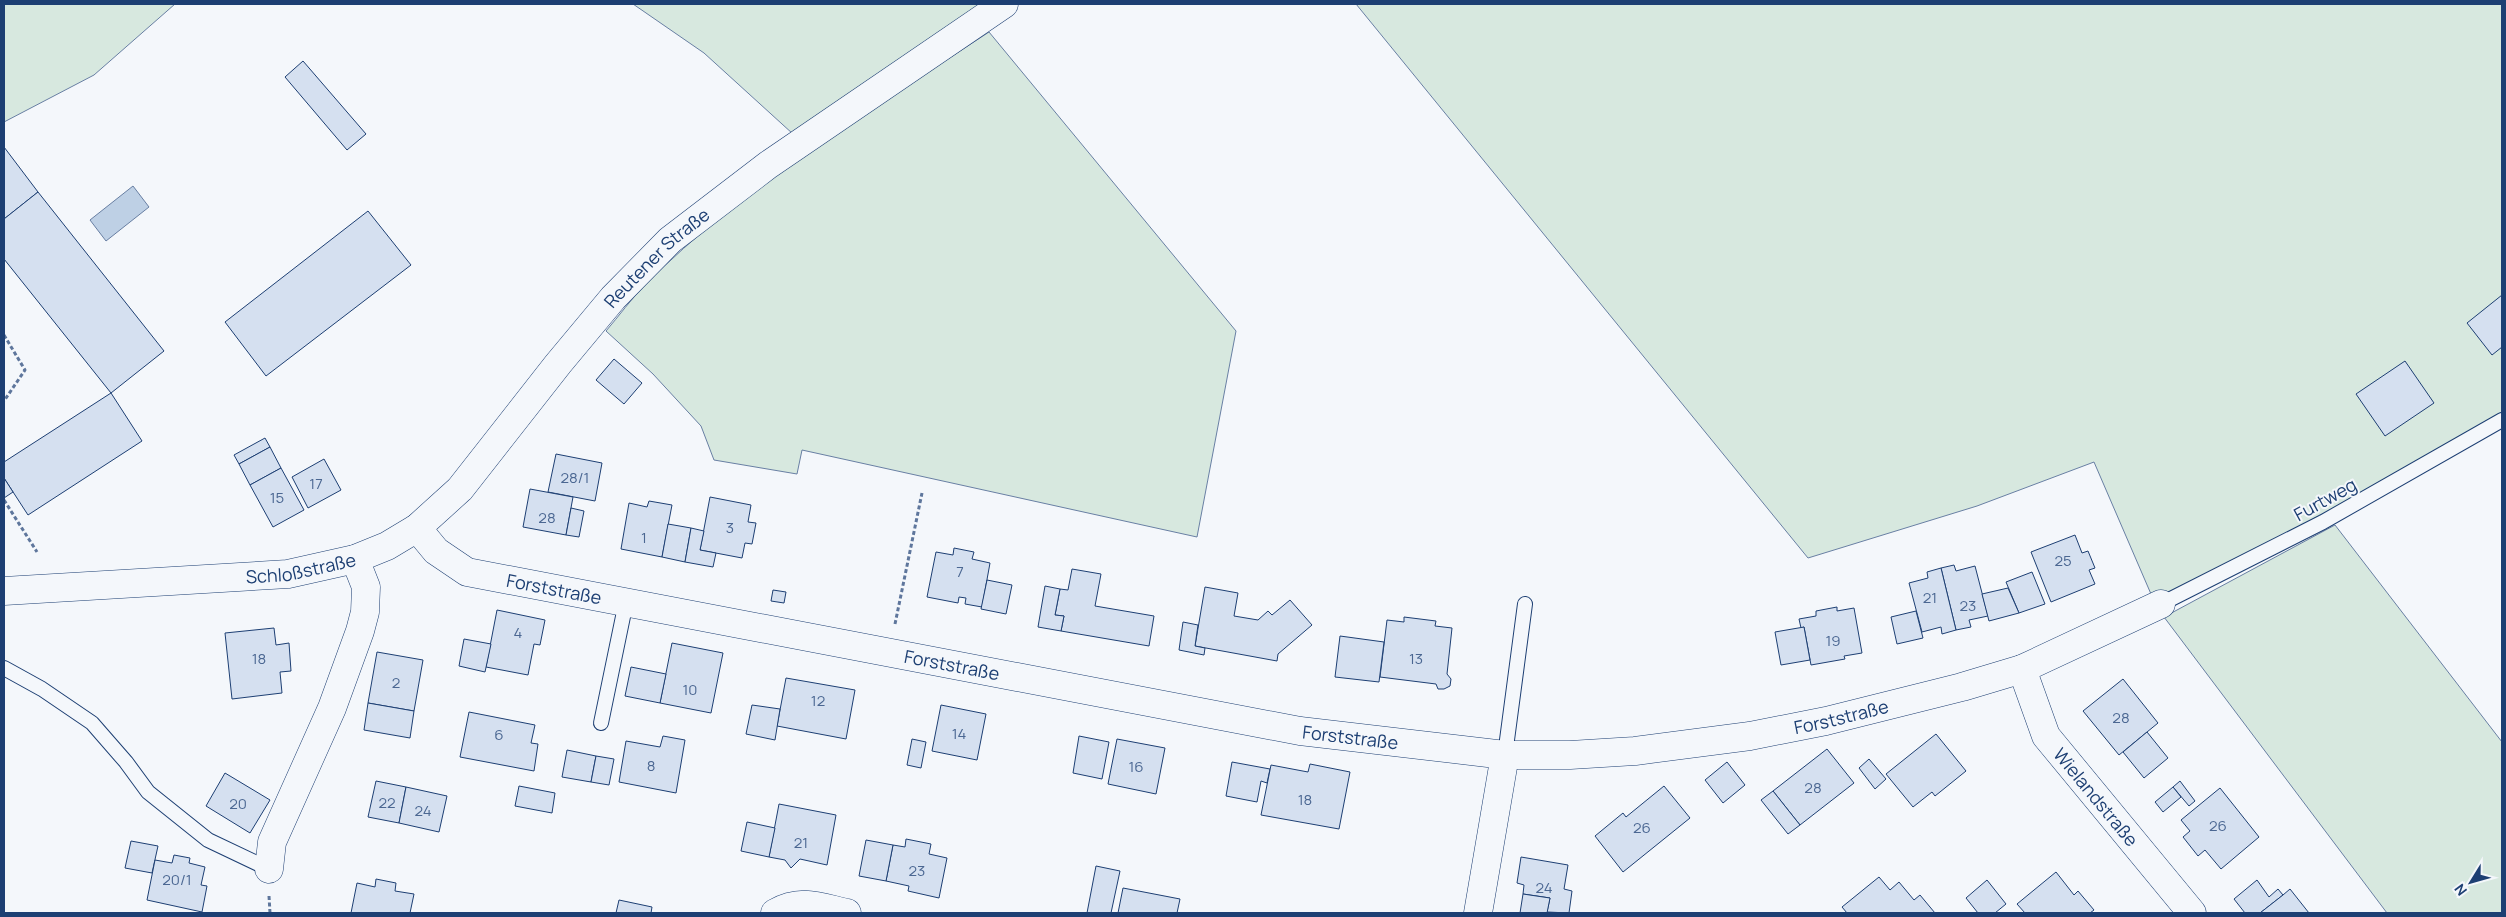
<svg xmlns="http://www.w3.org/2000/svg" width="2506" height="917" viewBox="0 0 2506 917" font-family="Manrope,sans-serif">
	<style>
		.green { fill: #d7e8df; stroke: #687fa3 }
		.water { fill: #bed0e5; stroke: #687fa3 }
		.building { fill: #d5e0f0; stroke: #1d3f73 }
		.lines { fill: none; stroke-linecap: round; stroke-linejoin: round }
		.lane-casing { stroke: #1d3f73; stroke-width: 16 }
		.street-casing { stroke: #1d3f73; stroke-width: 29 }
		.secondary-casing { stroke: #1d3f73; stroke-width: 29 }
		.path { stroke: #5e769c; stroke-width: 3; stroke-dasharray: 4 2.5; stroke-linecap: butt }
		.lane { stroke: #f4f7fb; stroke-width: 14 }
		.street { stroke: #f4f7fb; stroke-width: 28 }
		.secondary { stroke: #f4f7fb; stroke-width: 28 }
		.labels { text-anchor: middle; dominant-baseline: central; stroke-width: 4; stroke-linejoin: round; paint-order: stroke }
		.number-label { font-size: 15px; fill: #4b6792 }
		.street-label { font-size: 18px; fill: #1d3f73; stroke: #f4f7fb }
	</style>
	<rect width="100%" height="100%" fill="#f4f7fb"/>
	<g class="green">
		<path d="M4,4h171l-81,71 -90,47z"/>
		<path d="M633,4h352l-192,130 -89,-81z"/>
		<path d="M1356,4h1146v408l-177,101 -171,88 -60,-139 -117,44 -169,52z"/>
		<path d="M989,32l247,299 -39,206 -395,-87 -5,24 -83,-14 -13,-34 -48,-52 -47,-43c13,-15 25,-32 39,-46 100,-101 226,-175 344,-253z"/>
		<path d="M2335,525l167,217v171h-115l-223,-296z"/>
	</g>
	<path class="water" d="M133,186l16,21 -43,34 -16,-21z"/>
	<g class="building">
		<path d="M303,61l63,73 -19,16 -62,-73z"/>
		<path d="M4,147l34,45 -34,27z"/>
		<path d="M38,192l126,159 -53,42 -107,-134v-40z"/>
		<path d="M368,211l43,54 -145,111 -41,-54z"/>
		<path d="M2502,295v52l-10,8 -25,-32z"/>
		<path d="M614,359l28,24 -18,21 -28,-24z"/>
		<path d="M2405,361l29,42 -49,33 -29,-42z"/>
		<path d="M111,393l31,48 -114,74 -24,-37v-16z"/>
		<path d="M265,438l5,9 -31,17 -5,-9z"/>
		<path d="M270,447l11,21 -31,17 -11,-21z"/>
		<path d="M556,454l46,9 -7,38 -47,-9z"/>
		<path d="M324,459l17,31 -33,18 -16,-31z"/>
		<path d="M281,468l23,42 -31,17 -23,-42z"/>
		<path d="M4,478l9,14 -9,6z"/>
		<path d="M530,489l43,8 -7,38 -43,-8z"/>
		<path d="M710,497l41,8 -3,17 8,1 -4,21 -7,-1 -3,15 -42,-8z"/>
		<path d="M649,501l23,4 -10,52 -41,-8 8,-46 18,4z"/>
		<path d="M571,508l13,3 -5,26 -13,-2z"/>
		<path d="M668,524l23,4 -6,34 -23,-5z"/>
		<path d="M691,528l13,3 -4,19 16,3 -3,14 -28,-5z"/>
		<path d="M2075,535l7,18 6,-2 7,17 -6,2 6,14 -44,18 -20,-50z"/>
		<path d="M954,548l20,4 -2,7 18,4 -8,44 -17,-3 1,-6 -7,-1 -1,6 -31,-6 9,-45 17,3z"/>
		<path d="M1954,565l2,6 19,-5 13,50 -19,4 2,7 -15,3 -15,-62z"/>
		<path d="M1941,568l15,62 -14,4 -1,-7 -19,5 -13,-49 19,-5 -1,-6z"/>
		<path d="M1072,569l29,5 -6,32 59,10 -5,30 -88,-15 3,-15 -9,-1 5,-26 8,1z"/>
		<path d="M2032,572l13,32 -26,9 -13,-31z"/>
		<path d="M987,580l25,5 -6,29 -25,-5z"/>
		<path d="M1045,586l15,3 -5,26 9,1 -3,15 -23,-4z"/>
		<path d="M1205,587l33,6 -4,23 24,4 10,-9 4,4 18,-15 22,25 -34,29 -1,7 -82,-15z"/>
		<path d="M2008,588l11,25 -30,8 -7,-27z"/>
		<path d="M773,590l13,2 -2,11 -13,-2z"/>
		<path d="M1837,607v4l17,-3 8,45 -18,3 1,3 -34,6 -7,-38 -3,1 -2,-9 17,-3v-5z"/>
		<path d="M497,610l48,10 -5,25 -6,-1 -6,31 -42,-8z"/>
		<path d="M1916,611l7,27 -26,6 -6,-27z"/>
		<path d="M1404,617l32,4 -1,5 17,2 -5,46 4,5 -1,7 -6,3h-6l-2,-5 -56,-7 7,-57 17,2z"/>
		<path d="M1183,622l15,3 -3,21 10,2 -1,7 -25,-5z"/>
		<path d="M1804,627l6,33 -29,5 -6,-33z"/>
		<path d="M274,628l2,17 13,-2 2,28 -11,1 2,21 -50,6 -7,-66z"/>
		<path d="M1340,636l44,6 -5,40 -44,-5z"/>
		<path d="M464,639l27,5 -6,28 -26,-6z"/>
		<path d="M672,643l51,10 -12,60 -51,-10z"/>
		<path d="M377,652l46,8 -9,51 -46,-8z"/>
		<path d="M631,667l35,7 -6,29 -35,-7z"/>
		<path d="M786,678l69,12 -9,49 -69,-13z"/>
		<path d="M2123,679l35,44 -39,32 -36,-44z"/>
		<path d="M368,703l46,8 -4,27 -46,-8z"/>
		<path d="M752,705l28,4 -5,31 -29,-6z"/>
		<path d="M941,705l45,9 -9,46 -45,-9z"/>
		<path d="M469,712l66,13 -4,18 7,1 -4,27 -74,-14z"/>
		<path d="M2147,732l21,26 -24,20 -21,-26z"/>
		<path d="M1936,734l30,37 -31,25 -3,-4 -19,15 -27,-33z"/>
		<path d="M663,736l22,4 -9,53 -57,-11 7,-41 34,6z"/>
		<path d="M1079,736l30,6 -7,37 -29,-6z"/>
		<path d="M912,739l14,3 -5,26 -14,-3z"/>
		<path d="M1117,739l48,9 -9,46 -48,-10z"/>
		<path d="M1827,749l27,34 -54,42 -27,-34z"/>
		<path d="M567,750l29,6 -5,26 -29,-5z"/>
		<path d="M596,756l18,3 -5,26 -18,-3z"/>
		<path d="M1869,759l17,20 -11,10 -16,-21z"/>
		<path d="M1232,762l38,7 -3,14 -6,-2 -4,21 -31,-6z"/>
		<path d="M1727,762l18,23 -22,18 -18,-23z"/>
		<path d="M1310,764l40,8 -11,57 -78,-14 10,-50 37,7z"/>
		<path d="M225,773l45,27 -20,33 -44,-27z"/>
		<path d="M376,781l30,6 -7,36 -31,-6z"/>
		<path d="M2180,781l15,20 -6,5 -16,-19z"/>
		<path d="M519,786l36,7 -3,20 -37,-7z"/>
		<path d="M1664,786l26,32 -67,54 -28,-36 28,-23 3,4z"/>
		<path d="M406,787l41,9 -8,36 -40,-9z"/>
		<path d="M2173,787l8,10 -18,15 -8,-10z"/>
		<path d="M2220,788l39,49 -38,32 -16,-19 -7,6 -15,-19 7,-6 -9,-11z"/>
		<path d="M1773,791l27,34 -12,9 -27,-34z"/>
		<path d="M779,804l57,11 -9,50 -27,-6 -9,9 -6,-8 -16,-3z"/>
		<path d="M747,822l28,6 -6,29 -28,-6z"/>
		<path d="M906,839l25,5 -2,10 18,4 -8,40 -31,-7 1,-5 -23,-5 7,-36 12,2z"/>
		<path d="M866,840l27,5 -7,36 -27,-5z"/>
		<path d="M131,841l27,5 -6,27 -27,-5z"/>
		<path d="M174,855l16,3 -1,5 16,4 -4,18 6,1 -5,26 -55,-12 8,-40 17,3z"/>
		<path d="M1521,857l47,8 -4,24 8,2 -3,22 -22,-1 3,-14 -27,-4 1,-9 -7,-2z"/>
		<path d="M1096,866l24,5 -9,42h-24z"/>
		<path d="M2056,872l18,23 4,-4 16,19 -4,3h-65l-8,-9z"/>
		<path d="M1879,877l11,13 9,-8 15,18 6,-5 15,18h-88l-5,-6z"/>
		<path d="M376,879l20,4 -1,8 19,3 -4,19h-59l6,-30 18,4z"/>
		<path d="M1987,880l19,24 -11,9h-17l-12,-15z"/>
		<path d="M2257,880l12,17 9,-8 5,6 -23,18h-15l-11,-14z"/>
		<path d="M1123,888l57,11 -3,14h-59z"/>
		<path d="M2290,889l19,24h-49l23,-18z"/>
		<path d="M1523,894l27,4 -3,15h-27z"/>
		<path d="M619,900l33,7 -1,6h-35z"/>
	</g>
	<g class="lines">
		<defs>
			<g id="lane">
				<path d="M2161,604l162,-82 179,-102"/>
				<path d="M4,668l38,21 50,34 34,39 22,30 60,48 61,29"/>
				<path d="M601,723l25,-121"/>
				<path d="M1505,755l20,-151"/>
			</g>
			<g id="street">
				<path id="s1" d="M417,528l19,23 31,21 833,159 205,24h65l65,-4 115,-15 76,-15 136,-34 60,-18 139,-65"/>
				<path id="s2" d="M2022,669l24,67 146,177"/>
				<path d="M269,869l3,-27 60,-134 28,-77 5,-19 1,-25 -11,-28"/>
				<path d="M775,913c26,-15 45,-6 72,0"/>
				<path d="M1478,913l27,-158"/>
			</g>
			<g id="secondary">
				<path id="s3" d="M4,591l284,-17 67,-15 32,-13 30,-18 43,-39 98,-125 55,-66 57,-58 98,-75 236,-161"/>
			</g>
		</defs>
		<use href="#lane" class="lane-casing"/>
		<use href="#street" class="street-casing"/>
		<use href="#secondary" class="secondary-casing"/>
		<g class="path">
			<path d="M4,335l21,35 -21,31"/>
			<path d="M4,500l33,52"/>
			<path d="M895,624l27,-131"/>
			<path d="M269,896l1,17"/>
		</g>
		<use href="#lane" class="lane"/>
		<use href="#street" class="street"/>
		<use href="#secondary" class="secondary"/>
	</g>
	<g class="labels">
		<g class="number-label">
			<text x="575" y="477">28/1</text>
			<text x="316" y="483">17</text>
			<text x="277" y="497">15</text>
			<text x="547" y="517">28</text>
			<text x="730" y="527">3</text>
			<text x="644" y="537">1</text>
			<text x="2063" y="560">25</text>
			<text x="960" y="571">7</text>
			<text x="1930" y="597">21</text>
			<text x="1968" y="605">23</text>
			<text x="518" y="632">4</text>
			<text x="1833" y="640">19</text>
			<text x="259" y="658">18</text>
			<text x="1416" y="658">13</text>
			<text x="396" y="682">2</text>
			<text x="690" y="689">10</text>
			<text x="818" y="700">12</text>
			<text x="2121" y="717">28</text>
			<text x="959" y="733">14</text>
			<text x="499" y="734">6</text>
			<text x="651" y="765">8</text>
			<text x="1136" y="766">16</text>
			<text x="1813" y="787">28</text>
			<text x="1305" y="799">18</text>
			<text x="387" y="802">22</text>
			<text x="238" y="803">20</text>
			<text x="423" y="810">24</text>
			<text x="2218" y="825">26</text>
			<text x="1642" y="827">26</text>
			<text x="801" y="842">21</text>
			<text x="917" y="870">23</text>
			<text x="177" y="879">20/1</text>
			<text x="1544" y="887">24</text>
		</g>
		<g class="street-label">
			<text stroke="none"><textPath href="#s3" startOffset="785">Reutener Straße</textPath></text>
			<text transform="translate(2325 499) rotate(-29)">Furtweg</text>
			<text stroke="none"><textPath href="#s3" startOffset="298">Schloßstraße</textPath></text>
			<text stroke="none"><textPath href="#s1" startOffset="156">Forststraße</textPath></text>
			<text stroke="none"><textPath href="#s1" startOffset="561">Forststraße</textPath></text>
			<text stroke="none"><textPath href="#s1" startOffset="1461">Forststraße</textPath></text>
			<text stroke="none"><textPath href="#s1" startOffset="966">Forststraße</textPath></text>
			<text stroke="none"><textPath href="#s2" startOffset="150">Wielandstraße</textPath></text>
		</g>
	</g>
	<rect width="2506" height="917" fill="none" stroke="#1d3f73" stroke-width="10"/>
	<g transform="translate(2471 882) rotate(233)" stroke="#f4f7fb" stroke-width="4" paint-order="stroke">
	<path d="M0-4L9 19L0 12L-9 19Z" fill="#1d3f73"/>
	<text y="-8" font-size="14" font-weight="bold" text-anchor="middle" fill="#1d3f73">N</text>
	</g>
</svg>
